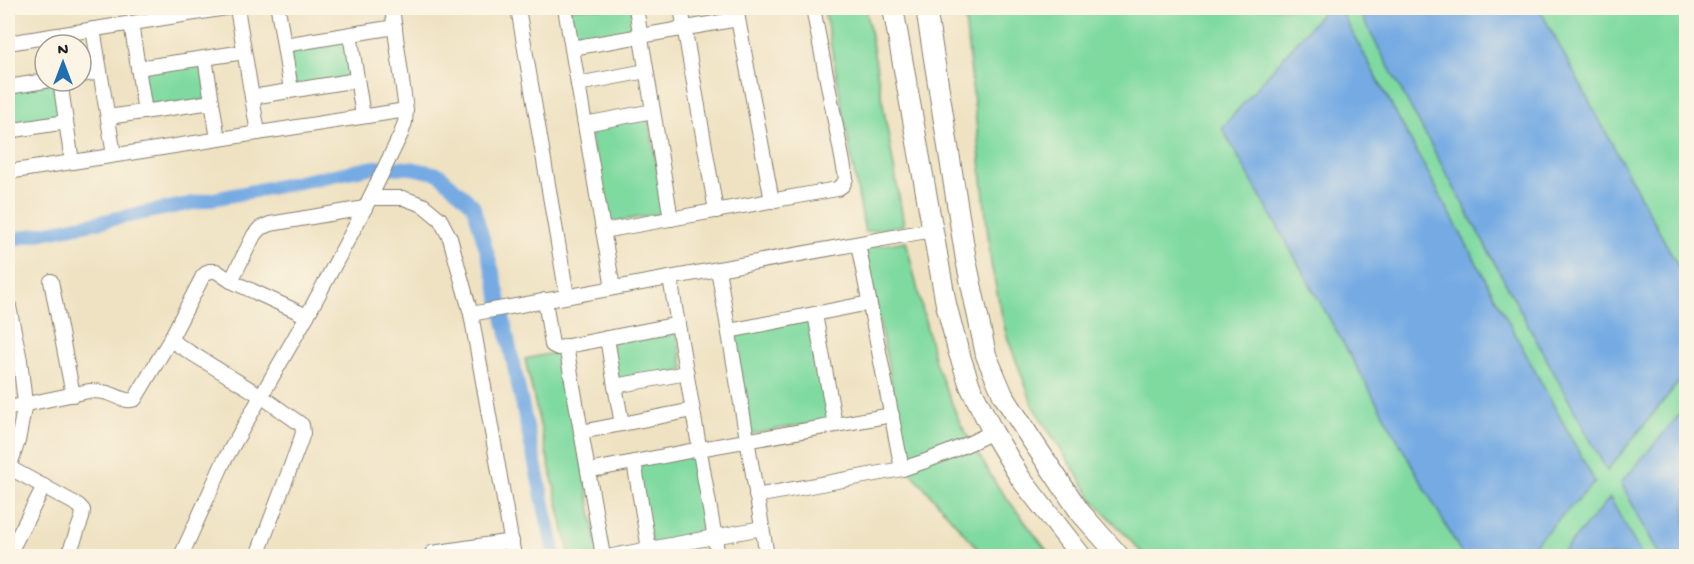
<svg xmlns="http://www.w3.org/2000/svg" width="1694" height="564" viewBox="0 0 1694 564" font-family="'Gochi Hand',sans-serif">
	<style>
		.green { fill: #7fdaa0; stroke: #4e7b5e; stroke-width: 1.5 }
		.water { fill: #75aae3; stroke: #486380; stroke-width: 1.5 }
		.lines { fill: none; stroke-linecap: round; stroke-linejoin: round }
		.canal { stroke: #75aae3; stroke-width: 14 }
		.street-casing { stroke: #867f6f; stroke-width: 16 }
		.secondary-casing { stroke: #867f6f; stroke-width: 22 }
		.street { stroke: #fff; stroke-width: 14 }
		.secondary { stroke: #fff; stroke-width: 20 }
	</style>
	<rect width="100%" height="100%" fill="#fcf5e5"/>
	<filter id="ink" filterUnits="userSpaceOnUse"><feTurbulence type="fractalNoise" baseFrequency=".0167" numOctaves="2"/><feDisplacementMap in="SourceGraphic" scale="12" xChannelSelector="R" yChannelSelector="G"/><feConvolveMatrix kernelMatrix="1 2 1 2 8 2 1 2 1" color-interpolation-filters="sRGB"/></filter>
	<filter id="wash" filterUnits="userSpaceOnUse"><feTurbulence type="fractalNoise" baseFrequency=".008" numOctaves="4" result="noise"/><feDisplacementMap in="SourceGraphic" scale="24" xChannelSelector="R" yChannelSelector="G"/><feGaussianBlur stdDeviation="1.35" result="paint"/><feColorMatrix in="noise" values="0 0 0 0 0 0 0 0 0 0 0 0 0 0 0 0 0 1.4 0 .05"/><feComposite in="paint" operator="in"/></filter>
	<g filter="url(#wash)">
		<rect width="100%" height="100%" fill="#efe2c2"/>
		<g class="green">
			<path d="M569,8h63l4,22 -61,11z"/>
			<path d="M824,8h42l38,217 -39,7z"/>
			<path d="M964,8h722v548h-541l-51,-55 -60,-93 -28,-74 -15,-70z"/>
			<path d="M347,37l7,41 -60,9 -7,-40z"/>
			<path d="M203,60l6,40 -62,9 -6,-39z"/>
			<path d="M56,82l6,38 -54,8v-39z"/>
			<path d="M648,116l18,97 -60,10 -17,-96z"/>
			<path d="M906,241l29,121 25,61 36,61 55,72h-67l-76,-87 -43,-221z"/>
			<path d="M812,319l18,101 -79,14 -18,-101z"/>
			<path d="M676,328l8,43 -66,12 -8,-43z"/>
			<path d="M563,351l36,205h-29l-45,-197z"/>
			<path d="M697,453l15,82 -60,11 -16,-82z"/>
		</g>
		<g class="water">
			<path d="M1326,8h13l256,474 -72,74h-60l-241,-428z"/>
			<path d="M1357,8h182l147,273v92l-79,98z"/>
			<path d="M1686,407v149h-26l-39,-73z"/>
			<path d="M1610,498l32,58h-83z"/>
		</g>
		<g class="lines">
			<path class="canal" d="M8,240l366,-73 37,1 28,6 34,31 22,74 60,277"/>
		</g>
	</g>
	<g filter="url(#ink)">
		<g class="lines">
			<defs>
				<g id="street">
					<path d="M237,8l21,125"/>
					<path d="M278,8l13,82"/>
					<path d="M518,8l49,288"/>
					<path d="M565,8l48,280"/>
					<path d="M636,8l35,211"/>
					<path d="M681,8l35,203"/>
					<path d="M736,8l36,193"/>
					<path d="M131,23l14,89"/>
					<path d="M93,29l21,126"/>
					<path d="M350,34l13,82"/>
					<path d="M8,43l218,-35"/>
					<path d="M284,45l111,-18"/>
					<path d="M572,48l166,-29"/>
					<path d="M205,58l13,81"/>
					<path d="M138,68l106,-16"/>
					<path d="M81,75l19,-3"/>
					<path d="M60,81l12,81"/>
					<path d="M578,84l68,-13"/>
					<path d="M8,87l37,-6"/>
					<path d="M252,97l105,-17"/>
					<path d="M108,117l104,-15"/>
					<path d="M585,124l68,-13"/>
					<path d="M8,131l58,-9"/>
					<path d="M8,172l398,-62"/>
					<path d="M370,198h33l20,7 17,14 10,19 21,76 43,242"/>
					<path d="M603,231l234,-42 6,-4 3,-7 -33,-170"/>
					<path d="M718,269l49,287"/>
					<path d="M670,278l48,278"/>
					<path d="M51,281l22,114"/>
					<path d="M231,281l23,-46 6,-7 10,-4 95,-16"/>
					<path d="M545,300l7,45 6,3 120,-24"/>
					<path d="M8,302l12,58 5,43 -7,38 -10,30"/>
					<path d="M471,314l461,-84"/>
					<path d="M815,314l20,111"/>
					<path d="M729,331l140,-28"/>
					<path d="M607,338l8,48 72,-13"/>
					<path d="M170,340l91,56 41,29 1,8 -3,9 -43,114"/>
					<path d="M566,346l37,210"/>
					<path d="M615,386l7,38"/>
					<path d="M8,408l81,-17c7,0 14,0 21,3 9,2 15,9 25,5l35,-59 33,-64 6,-5h7l15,10 76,35"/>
					<path d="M581,432l112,-22"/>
					<path d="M634,462l15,87"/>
					<path d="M8,467l70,38 5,5 -1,8 -14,38"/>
					<path d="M902,469c32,-10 61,-22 91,-37"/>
					<path d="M588,471l112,-22 192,-34"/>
					<path d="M756,496l146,-27 -44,-225"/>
					<path d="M8,556l36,-70"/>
					<path d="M181,556l43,-95 83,-145 58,-108 36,-74 4,-12 1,-12 -14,-102"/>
					<path d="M432,556v-3l80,-12"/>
					<path d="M612,556l150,-28"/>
				</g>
				<g id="secondary">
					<path d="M893,8l53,296 12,46 12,36 23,46 28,47 60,77"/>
					<path d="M926,8l40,252 20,95 17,40 26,41 51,76 39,44"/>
				</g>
			</defs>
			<use href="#street" class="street-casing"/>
			<use href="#secondary" class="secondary-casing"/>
			<use href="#street" class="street"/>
			<use href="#secondary" class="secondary"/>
		</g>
	</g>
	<rect width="1694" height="564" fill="none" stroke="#fcf5e5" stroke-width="30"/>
	<g transform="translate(63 63)"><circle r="28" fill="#fcf5e5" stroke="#a29e95" stroke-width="1.5"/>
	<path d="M0-4.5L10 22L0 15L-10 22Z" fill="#1f6fb2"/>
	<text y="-9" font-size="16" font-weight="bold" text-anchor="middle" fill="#1c1c1c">N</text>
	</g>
</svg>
